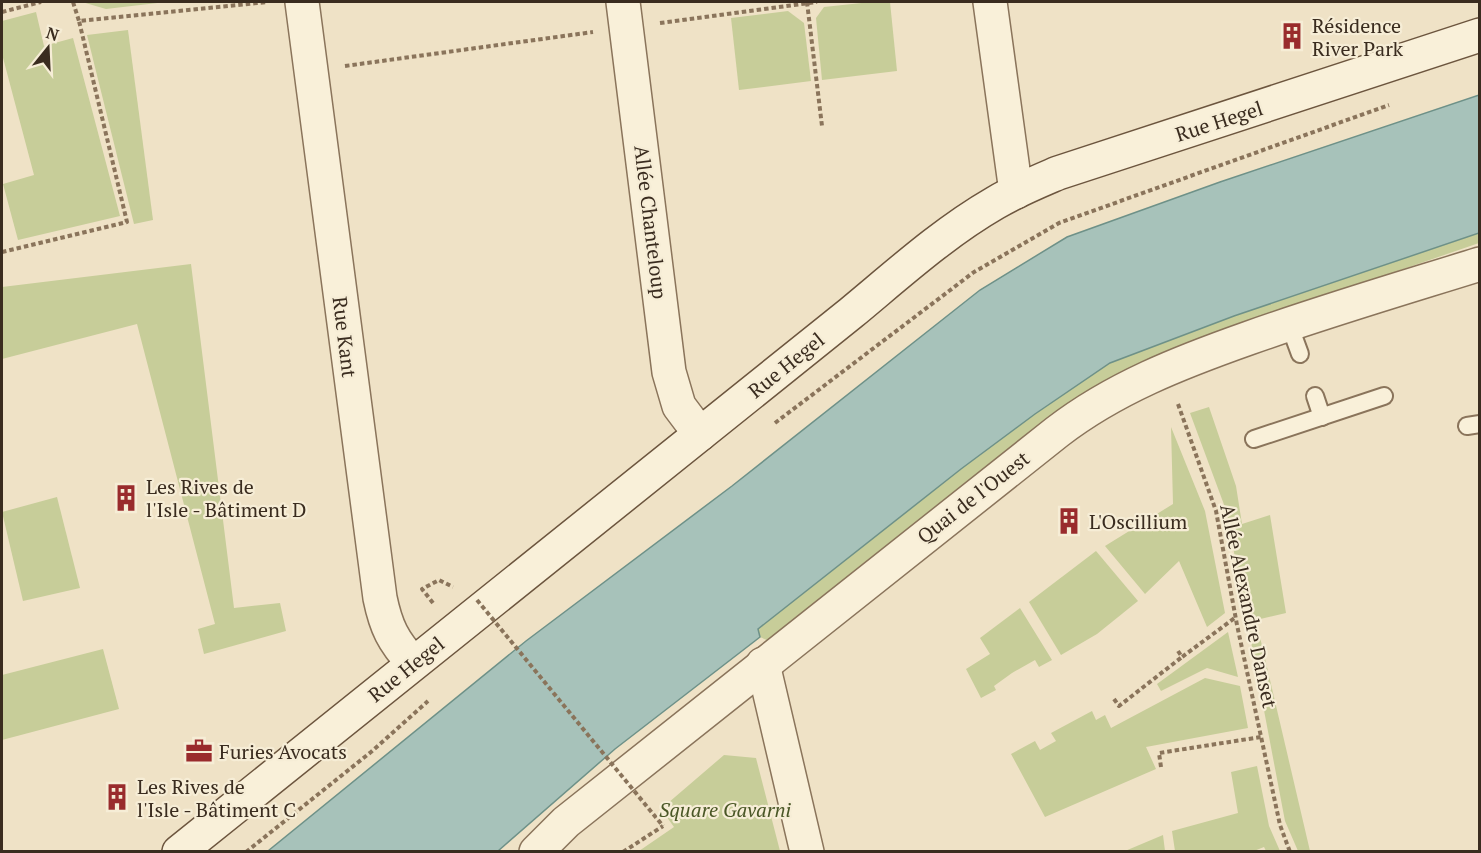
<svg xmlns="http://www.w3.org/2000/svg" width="1481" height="853" viewBox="0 0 1481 853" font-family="'PT Serif',serif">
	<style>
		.green { fill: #c7cd99 }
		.water { fill: #a7c2ba; stroke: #6e9188; stroke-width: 1.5 }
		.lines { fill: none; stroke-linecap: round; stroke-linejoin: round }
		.lane-casing { stroke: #8a745b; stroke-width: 20 }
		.street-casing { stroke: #8a745b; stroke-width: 36 }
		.secondary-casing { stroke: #6c553e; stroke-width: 36 }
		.path { stroke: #8a745b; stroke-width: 4; stroke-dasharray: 4.5 3; stroke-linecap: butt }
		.lane { stroke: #f9f0d9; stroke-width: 16 }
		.street { stroke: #f9f0d9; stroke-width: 33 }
		.secondary { stroke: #f9f0d9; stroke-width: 33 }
		.path-bridge { stroke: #8a745b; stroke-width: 4; stroke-dasharray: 4.5 3; stroke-linecap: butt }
		.labels { text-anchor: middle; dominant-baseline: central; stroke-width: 4.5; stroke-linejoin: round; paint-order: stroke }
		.poi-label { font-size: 20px; fill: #3a2c1f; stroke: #f6edd6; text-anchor: start }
		.street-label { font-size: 20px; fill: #3a2c1f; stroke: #f6edd6 }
		.park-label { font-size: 20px; font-style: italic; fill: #4a5726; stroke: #f6edd6 }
	</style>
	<rect width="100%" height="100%" fill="#efe2c6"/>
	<g class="green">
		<path d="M82,2h84l-60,7z"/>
		<path d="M871,2h19l7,69 -75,9 -6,-62 8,-11z"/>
		<path d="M788,11l16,12 7,58 -72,9 -8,-72z"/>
		<path d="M36,12l8,34 29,-8 47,178 -102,24 -15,-56 31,-9 -32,-121v-33z"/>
		<path d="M128,30l25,190 -19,4 -47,-189z"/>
		<path d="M1479,233v10l-221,76 -136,52 -353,270 -9,-4 -2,-8 203,-160 74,-55 75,-51 124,-47z"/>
		<path d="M191,264l43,344 46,-5 6,28 -82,23 -6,-25 17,-5 -78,-300 -135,35v-72z"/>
		<path d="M1209,407l27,79 6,38 28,-9 16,98 -30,7 54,231h-12l-13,-30 -59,-311 -36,-97z"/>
		<path d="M1171,427l34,84 20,102 -18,14 -28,-66 -34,33 -40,-48 68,-42z"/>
		<path d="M57,497l23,91 -57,13 -21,-89z"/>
		<path d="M1096,551l42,50 -41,33 -36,21 -32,-53z"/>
		<path d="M1020,608l32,52 -13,7 -4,-7 -23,13 -18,13 2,4 -15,8 -15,-29 24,-15 -10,-16z"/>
		<path d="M1228,632l10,45 -31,-9 -46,23 -4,-7z"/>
		<path d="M103,649l16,60 -117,31v-65z"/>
		<path d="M1205,678l35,8 8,42 -102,19 10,22 -111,48 -34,-63 24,-13 5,9 16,-9 -5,-8 41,-22 4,9 9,-5 6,13z"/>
		<path d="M724,755l32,3 24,93h-141l35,-24 -13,-18z"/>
		<path d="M1257,766l12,60 11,25h-14l-2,-4 -10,4h-79l-3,-20 66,-18 -7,-41z"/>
		<path d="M1163,835l2,16h-40z"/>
	</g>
	<path class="water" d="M1479,95v138l-245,83 -124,47 -75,51 -74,55 -203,160 2,8 -145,112 -117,102h-230l258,-210 206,-155 248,-196 87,-53 153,-55z"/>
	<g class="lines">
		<defs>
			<g id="lane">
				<path d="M1289,324l11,30"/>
				<path d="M1315,396l7,21"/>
				<path d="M1467,426l13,-2"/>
				<path d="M1254,439l130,-43"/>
			</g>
			<g id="street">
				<path d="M302,2l78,596c6,29 13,43 33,65"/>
				<path d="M623,2l46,370 10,34 21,28"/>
				<path d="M990,2l26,190"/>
				<path d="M763,664l44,188"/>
				<path d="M536,852l30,-30 491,-390c57,-44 124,-70 192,-94 76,-27 154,-50 231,-74"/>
			</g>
			<path id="secondary" d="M179,852l672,-539c46,-38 92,-80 144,-110 20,-12 42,-21 63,-30l422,-138"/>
		</defs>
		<use href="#lane" class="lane-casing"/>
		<use href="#street" class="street-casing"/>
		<use href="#secondary" class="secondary-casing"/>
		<g class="path">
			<path d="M73,2l6,19 188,-19"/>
			<path d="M807,2l15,124"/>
			<path d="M2,12l39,-10"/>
			<path d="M660,23l157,-21"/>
			<path d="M345,66l248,-34"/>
			<path d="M2,252l125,-30 -48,-201"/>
			<path d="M1178,404l38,107 21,114 43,200 10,27"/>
			<path d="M775,423l199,-151 85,-49 330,-118"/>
			<path d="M433,603l-11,-14 17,-9 14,7"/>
			<path d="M1178,651l4,6 54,-40"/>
			<path d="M1114,699l5,7 63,-49"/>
			<path d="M1161,767l-2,-14 102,-16"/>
			<path d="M246,852l125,-100 57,-51"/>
			<path d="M623,852l40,-26"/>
		</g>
		<use href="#lane" class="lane"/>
		<use href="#street" class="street"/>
		<use href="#secondary" class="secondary"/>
		<path class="path-bridge" d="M477,600l186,226"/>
	</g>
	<defs>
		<symbol id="building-bare" viewBox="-9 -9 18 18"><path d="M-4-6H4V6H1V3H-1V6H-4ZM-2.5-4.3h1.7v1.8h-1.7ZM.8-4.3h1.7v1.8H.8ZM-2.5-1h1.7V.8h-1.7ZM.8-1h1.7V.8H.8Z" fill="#992b2c" stroke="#f6edd6" stroke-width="2.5" paint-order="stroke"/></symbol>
		<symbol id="office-bare" viewBox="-9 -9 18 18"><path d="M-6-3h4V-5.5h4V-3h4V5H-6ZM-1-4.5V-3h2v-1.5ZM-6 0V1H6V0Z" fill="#992b2c" stroke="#f6edd6" stroke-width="2.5" paint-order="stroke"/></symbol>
	</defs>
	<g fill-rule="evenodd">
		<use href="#building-bare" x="1273" y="17" width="38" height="38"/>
		<use href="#building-bare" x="107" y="479" width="38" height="38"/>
		<use href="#building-bare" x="1050" y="502" width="38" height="38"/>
		<use href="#office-bare" x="180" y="732" width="38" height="38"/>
		<use href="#building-bare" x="98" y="778" width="38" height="38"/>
	</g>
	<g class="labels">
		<g class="poi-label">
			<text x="1312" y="25">Résidence<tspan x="1312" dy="23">River Park</tspan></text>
			<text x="146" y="486">Les Rives de<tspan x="146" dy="23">l'Isle - Bâtiment D</tspan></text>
			<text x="1089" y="521">L'Oscillium</text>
			<text x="219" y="751">Furies Avocats</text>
			<text x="137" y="786">Les Rives de<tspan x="137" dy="23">l'Isle - Bâtiment C</tspan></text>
		</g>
		<g class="street-label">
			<text transform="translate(1219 121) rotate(-18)">Rue Hegel</text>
			<text transform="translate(651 222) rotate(83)">Allée Chanteloup</text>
			<text transform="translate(345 337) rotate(83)">Rue Kant</text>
			<text transform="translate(786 365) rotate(-39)">Rue Hegel</text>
			<text transform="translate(973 497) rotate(-38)">Quai de l'Ouest</text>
			<text transform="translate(1249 606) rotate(78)">Allée Alexandre Danset</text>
			<text transform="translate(406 669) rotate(-39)">Rue Hegel</text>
		</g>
		<g class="park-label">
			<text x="725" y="809">Square Gavarni</text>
		</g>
	</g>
	<rect width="1481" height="853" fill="none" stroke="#3a2c1f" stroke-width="6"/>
	<g transform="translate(48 48) rotate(18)" stroke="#f6edd6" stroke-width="4.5" paint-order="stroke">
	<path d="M0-4.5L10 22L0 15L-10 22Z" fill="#3a2c1f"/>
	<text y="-9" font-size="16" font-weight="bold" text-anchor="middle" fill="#3a2c1f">N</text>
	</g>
</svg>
